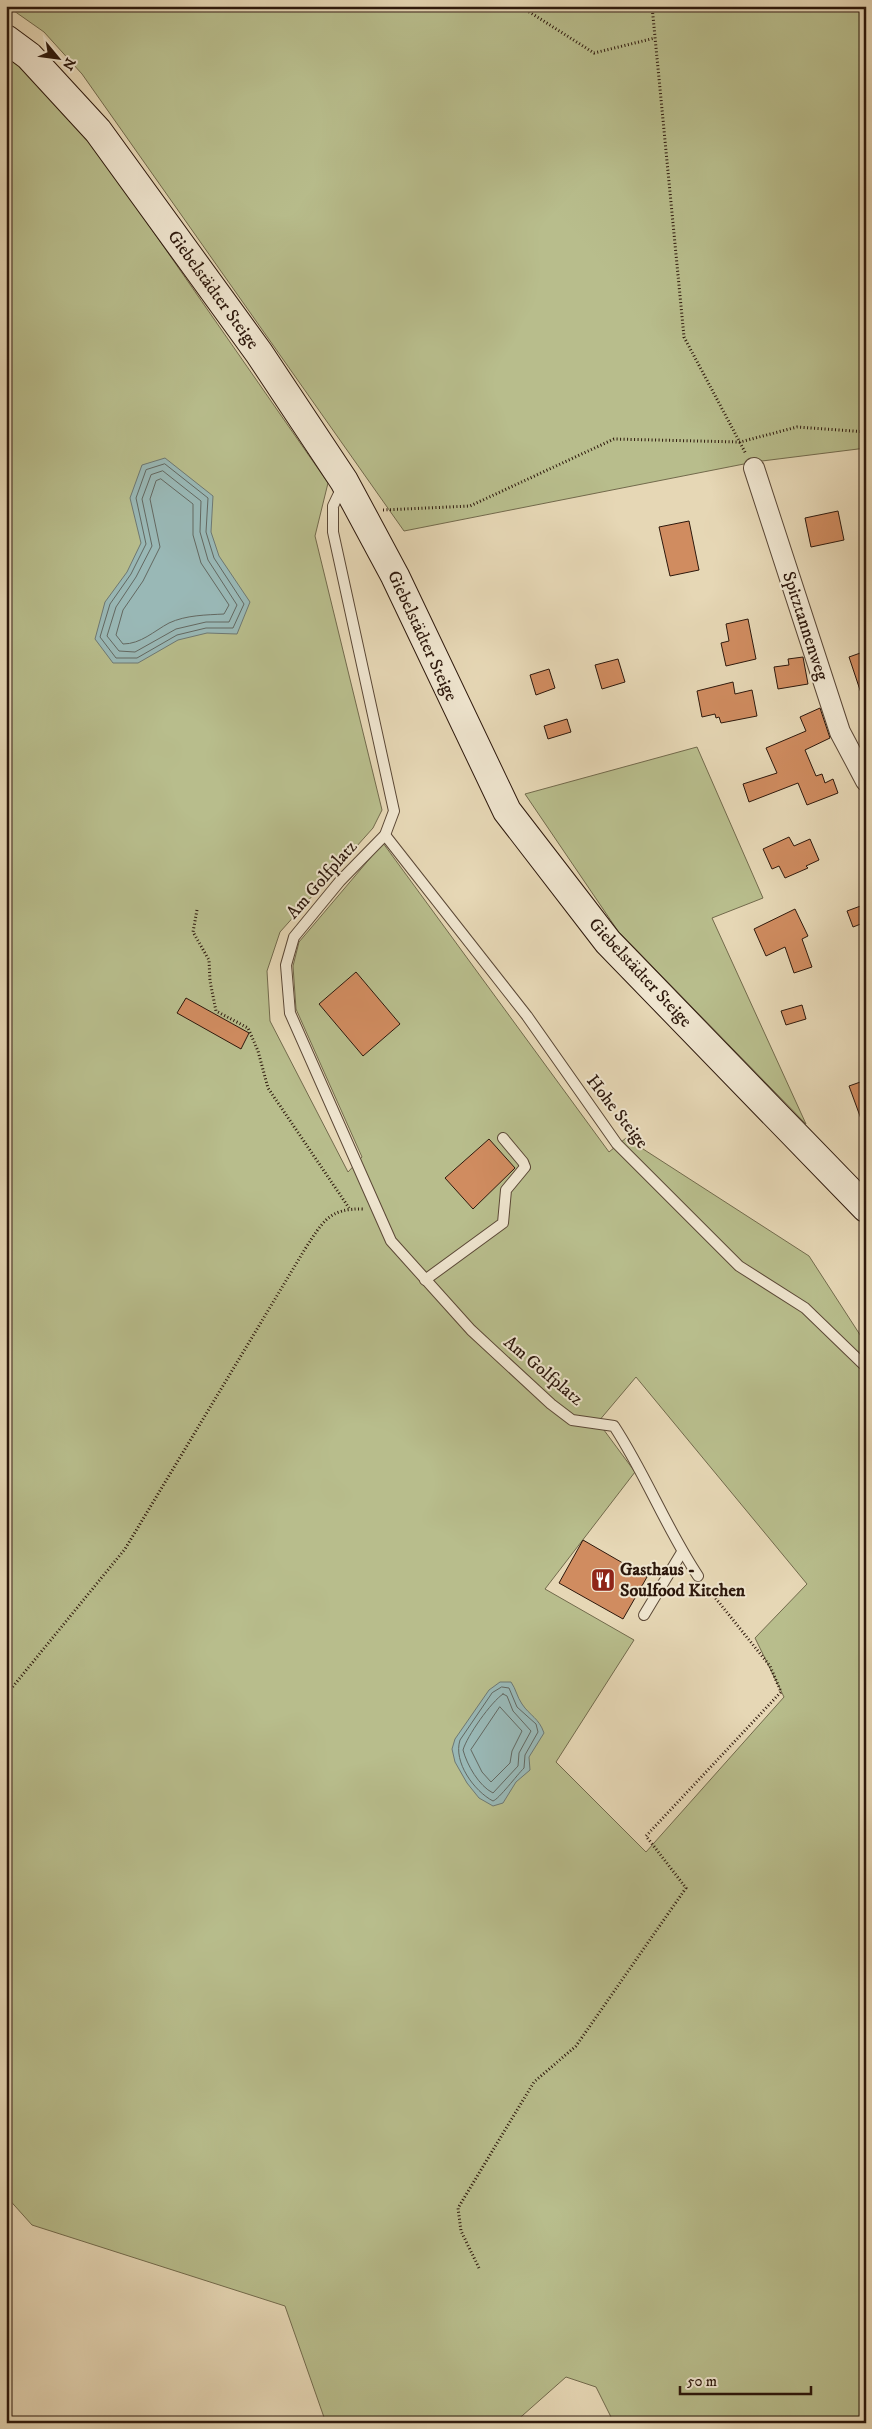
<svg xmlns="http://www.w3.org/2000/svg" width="872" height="2429" viewBox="0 0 872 2429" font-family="'IM FELL DW Pica',serif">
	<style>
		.green { fill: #b8bd8c; stroke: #726a4c; fill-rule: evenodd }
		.water { fill: #99b8b6; stroke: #6e7872 }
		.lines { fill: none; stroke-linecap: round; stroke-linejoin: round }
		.shore { stroke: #636861; stroke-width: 1 }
		.building { fill: #d08c60; stroke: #2d180c }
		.lane-casing { stroke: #5b4836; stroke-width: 12 }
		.street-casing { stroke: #5b4836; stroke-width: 22 }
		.secondary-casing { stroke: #2d180c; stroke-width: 30 }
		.path { stroke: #2d180c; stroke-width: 3; stroke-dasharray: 1 2.5; stroke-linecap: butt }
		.lane { stroke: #efe5cf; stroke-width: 10 }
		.street { stroke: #efe5cf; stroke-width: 20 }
		.secondary { stroke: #efe5cf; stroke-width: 28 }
		.labels { text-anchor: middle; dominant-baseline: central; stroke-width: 4; stroke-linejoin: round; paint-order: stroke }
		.street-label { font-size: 18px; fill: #2d180c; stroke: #efe5cf }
		.poi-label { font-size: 18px; font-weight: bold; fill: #2d180c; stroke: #efe5cf; text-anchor: start }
	</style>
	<rect width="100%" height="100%" fill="#e6d7b5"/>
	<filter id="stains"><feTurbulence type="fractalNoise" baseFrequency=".004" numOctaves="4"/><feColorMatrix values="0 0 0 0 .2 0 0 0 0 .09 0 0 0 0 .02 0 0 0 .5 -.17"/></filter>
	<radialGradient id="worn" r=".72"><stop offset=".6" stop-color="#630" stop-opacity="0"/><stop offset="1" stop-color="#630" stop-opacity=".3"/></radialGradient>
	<g class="green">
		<path d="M7,6h859v442l-112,14 -350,69 -322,-457 -38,-42z"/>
		<path d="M6,54l15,11 70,77 237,341 -13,53 67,274 -9,18 -93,104 -13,39 3,50 78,151 14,-15 -66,-148 -3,-43 6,-24 84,-99 226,309 17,-14 183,118 57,88v1079h-252l-18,-36 -30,-10 -52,46h-188l-41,-117 -253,-81 -26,-29zM636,1377l171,207 -52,54 29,59 -138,155 -90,-90 78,-122 -89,-51 90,-117 -37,-50z"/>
		<path d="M697,747l66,151 -51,20 94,206 -188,-193 -93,-137z"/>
	</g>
	<g class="water">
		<path d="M165,458l48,38 -2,36 8,24 31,46 -13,32 -30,-1 -29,7 -40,23h-25l-18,-24 10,-37 22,-30 14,-29 -11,-45 12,-33z"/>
		<path d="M500,1682h11c5,7 6,15 11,22 8,12 17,14 22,29l-15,24 1,13 -14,12 -13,21 -10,3 -14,-8 -12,-15 -12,-21 -3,-13 3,-10 34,-49z"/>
	</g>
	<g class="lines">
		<g class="shore">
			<path d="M165,464l43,34 -2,34 8,26 30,46 -11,24h-27l-29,7 -40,23h-21l-16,-21 10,-33 21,-30 15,-30 -10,-46 10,-28z"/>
			<path d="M163,471l38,30 -1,31 8,28 29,45 -8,17h-23l-30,7 -41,23 -16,-1 -12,-15 9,-29 20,-30 16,-31 -10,-47 9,-24z"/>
			<path d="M161,479l32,25v31l8,28 28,42 -5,9c-18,1 -38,1 -55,9 -15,8 -28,21 -46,21l-7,-9 7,-25 20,-29 17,-34 -10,-48 6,-18z"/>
			<path d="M502,1687l7,1 8,19 19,17 2,8 -13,23 -1,13c-7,7 -25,31 -31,33 -19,-10 -40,-39 -33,-61l32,-47z"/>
			<path d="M503,1694l4,2 6,15 18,20 -12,22 -1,13 -25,27c-14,-7 -26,-28 -30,-43 4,-14 28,-48 40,-56z"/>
			<path d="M500,1707l22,24 -10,20 -2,12 -19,19 -9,-10 -11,-22z"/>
		</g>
	</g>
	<g class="building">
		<path d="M838,511l6,29 -33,7 -6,-29z"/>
		<path d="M689,521l10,49 -29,6 -11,-49z"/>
		<path d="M748,619l8,40 -30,7 -5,-23 8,-2 -3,-17z"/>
		<path d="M866,651v48h-3l-14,-42z"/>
		<path d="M803,657l5,27 -30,5 -4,-22 15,-2 -1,-6z"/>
		<path d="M618,659l7,23 -23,7 -7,-24z"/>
		<path d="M549,669l6,19 -19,7 -6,-20z"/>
		<path d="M733,682l2,12 17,-4 5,26 -36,7 -2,-6 -3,1 -1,-4 -13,3 -5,-26z"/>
		<path d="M820,708l10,30 -25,12 11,26 6,-2 3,9 8,-4 5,14 -31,12 -9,-22 -49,19 -6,-18 34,-11 -11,-25 40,-17 -6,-14z"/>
		<path d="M567,719l4,13 -23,7 -4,-13z"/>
		<path d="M789,837l5,9 16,-7 9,21 -13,6 2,2 -23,10 -6,-12 -7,3 -9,-20z"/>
		<path d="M866,904v18l-13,5 -6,-16z"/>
		<path d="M795,909l13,27 -6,3 10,28 -18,6 -9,-26 -19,9 -12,-27z"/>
		<path d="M356,972l44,52 -37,32 -44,-52z"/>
		<path d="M186,998l63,35 -8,16 -64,-36z"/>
		<path d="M802,1005l4,14 -20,6 -5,-14z"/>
		<path d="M866,1080v47h-2l-15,-41z"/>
		<path d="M489,1139l26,29 -42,41 -28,-31z"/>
		<path d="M583,1540l64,37 -24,42 -64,-36z"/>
	</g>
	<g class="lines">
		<defs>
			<g id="lane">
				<path d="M342,487l-9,19v26l61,279 -9,24 -45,46 -46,56 -8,28 4,48 101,228 80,89 80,74 21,16 42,6c32,49 52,102 84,150"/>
				<path d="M385,835l142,181 90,128 122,122 66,42 61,59"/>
				<path d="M425,1280l78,-57 3,-33 19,-23 -2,-5 -20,-24"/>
				<path d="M644,1615l38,-63"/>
			</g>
			<path id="street" d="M754,468l86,264 26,49"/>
			<path id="secondary" d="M6,39l23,17 69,75 161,222 85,128 51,95 112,235 101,131 258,266"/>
		</defs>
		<use href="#lane" class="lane-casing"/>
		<use href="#street" class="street-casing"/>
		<use href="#secondary" class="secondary-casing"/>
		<g class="path">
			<path d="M184,6l6,3 13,-3"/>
			<path d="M520,6l74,47 61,-15"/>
			<path d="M652,6l32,331 62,117"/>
			<path d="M383,510l87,-4 144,-67 126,3 57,-15 69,5"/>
			<path d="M197,910l-4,22 16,28 1,21 6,30 32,17 10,23 10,37 81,120"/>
			<path d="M6,1695l119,-146 180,-300c18,-27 23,-41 59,-40"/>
			<path d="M479,2268l-18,-37 -3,-23 76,-126 42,-36 110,-158 -40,-52 135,-144 -11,-26 -65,-81"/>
		</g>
		<use href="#lane" class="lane"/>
		<use href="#street" class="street"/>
		<use href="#secondary" class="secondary"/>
	</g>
	<defs>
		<symbol id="restaurant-square" viewBox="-11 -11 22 22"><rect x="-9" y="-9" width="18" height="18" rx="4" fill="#8f2418" stroke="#efe5cf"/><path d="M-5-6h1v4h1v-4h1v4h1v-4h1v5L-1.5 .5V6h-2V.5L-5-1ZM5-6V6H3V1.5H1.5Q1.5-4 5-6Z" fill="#fff"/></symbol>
	</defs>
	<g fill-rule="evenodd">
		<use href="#restaurant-square" x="589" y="1566" width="28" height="28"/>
	</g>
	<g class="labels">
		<g class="street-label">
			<text transform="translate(213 290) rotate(54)">Giebelstädter Steige</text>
			<text transform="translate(805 626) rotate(72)">Spitztannenweg</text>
			<text transform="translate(422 636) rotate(65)">Giebelstädter Steige</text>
			<text transform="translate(322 880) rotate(-49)">Am Golfplatz</text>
			<text transform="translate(640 973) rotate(47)">Giebelstädter Steige</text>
			<text transform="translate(617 1112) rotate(52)">Hohe Steige</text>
			<text transform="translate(543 1371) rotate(40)">Am Golfplatz</text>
		</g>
		<g class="poi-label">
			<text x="620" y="1570">Gasthaus -<tspan x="620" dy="21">Soulfood Kitchen</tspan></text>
		</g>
	</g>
	<rect width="872" height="2429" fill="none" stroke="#e6d7b5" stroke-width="25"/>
	<rect x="8" y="8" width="857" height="2414" fill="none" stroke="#2d180c" stroke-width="2.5"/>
	<rect x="12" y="12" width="847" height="2404" fill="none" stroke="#2d180c"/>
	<g transform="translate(58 58) rotate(119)" stroke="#efe5cf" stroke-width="4" paint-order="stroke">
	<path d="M0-4L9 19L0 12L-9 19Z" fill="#2d180c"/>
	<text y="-8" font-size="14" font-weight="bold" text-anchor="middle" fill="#2d180c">N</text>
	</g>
	<path d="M680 2386v8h131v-8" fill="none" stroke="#2d180c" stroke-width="2.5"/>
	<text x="687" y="2386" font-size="15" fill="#2d180c" stroke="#efe5cf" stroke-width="4" paint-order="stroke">50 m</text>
	<rect width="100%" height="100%" filter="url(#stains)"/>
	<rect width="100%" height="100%" fill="url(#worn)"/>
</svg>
